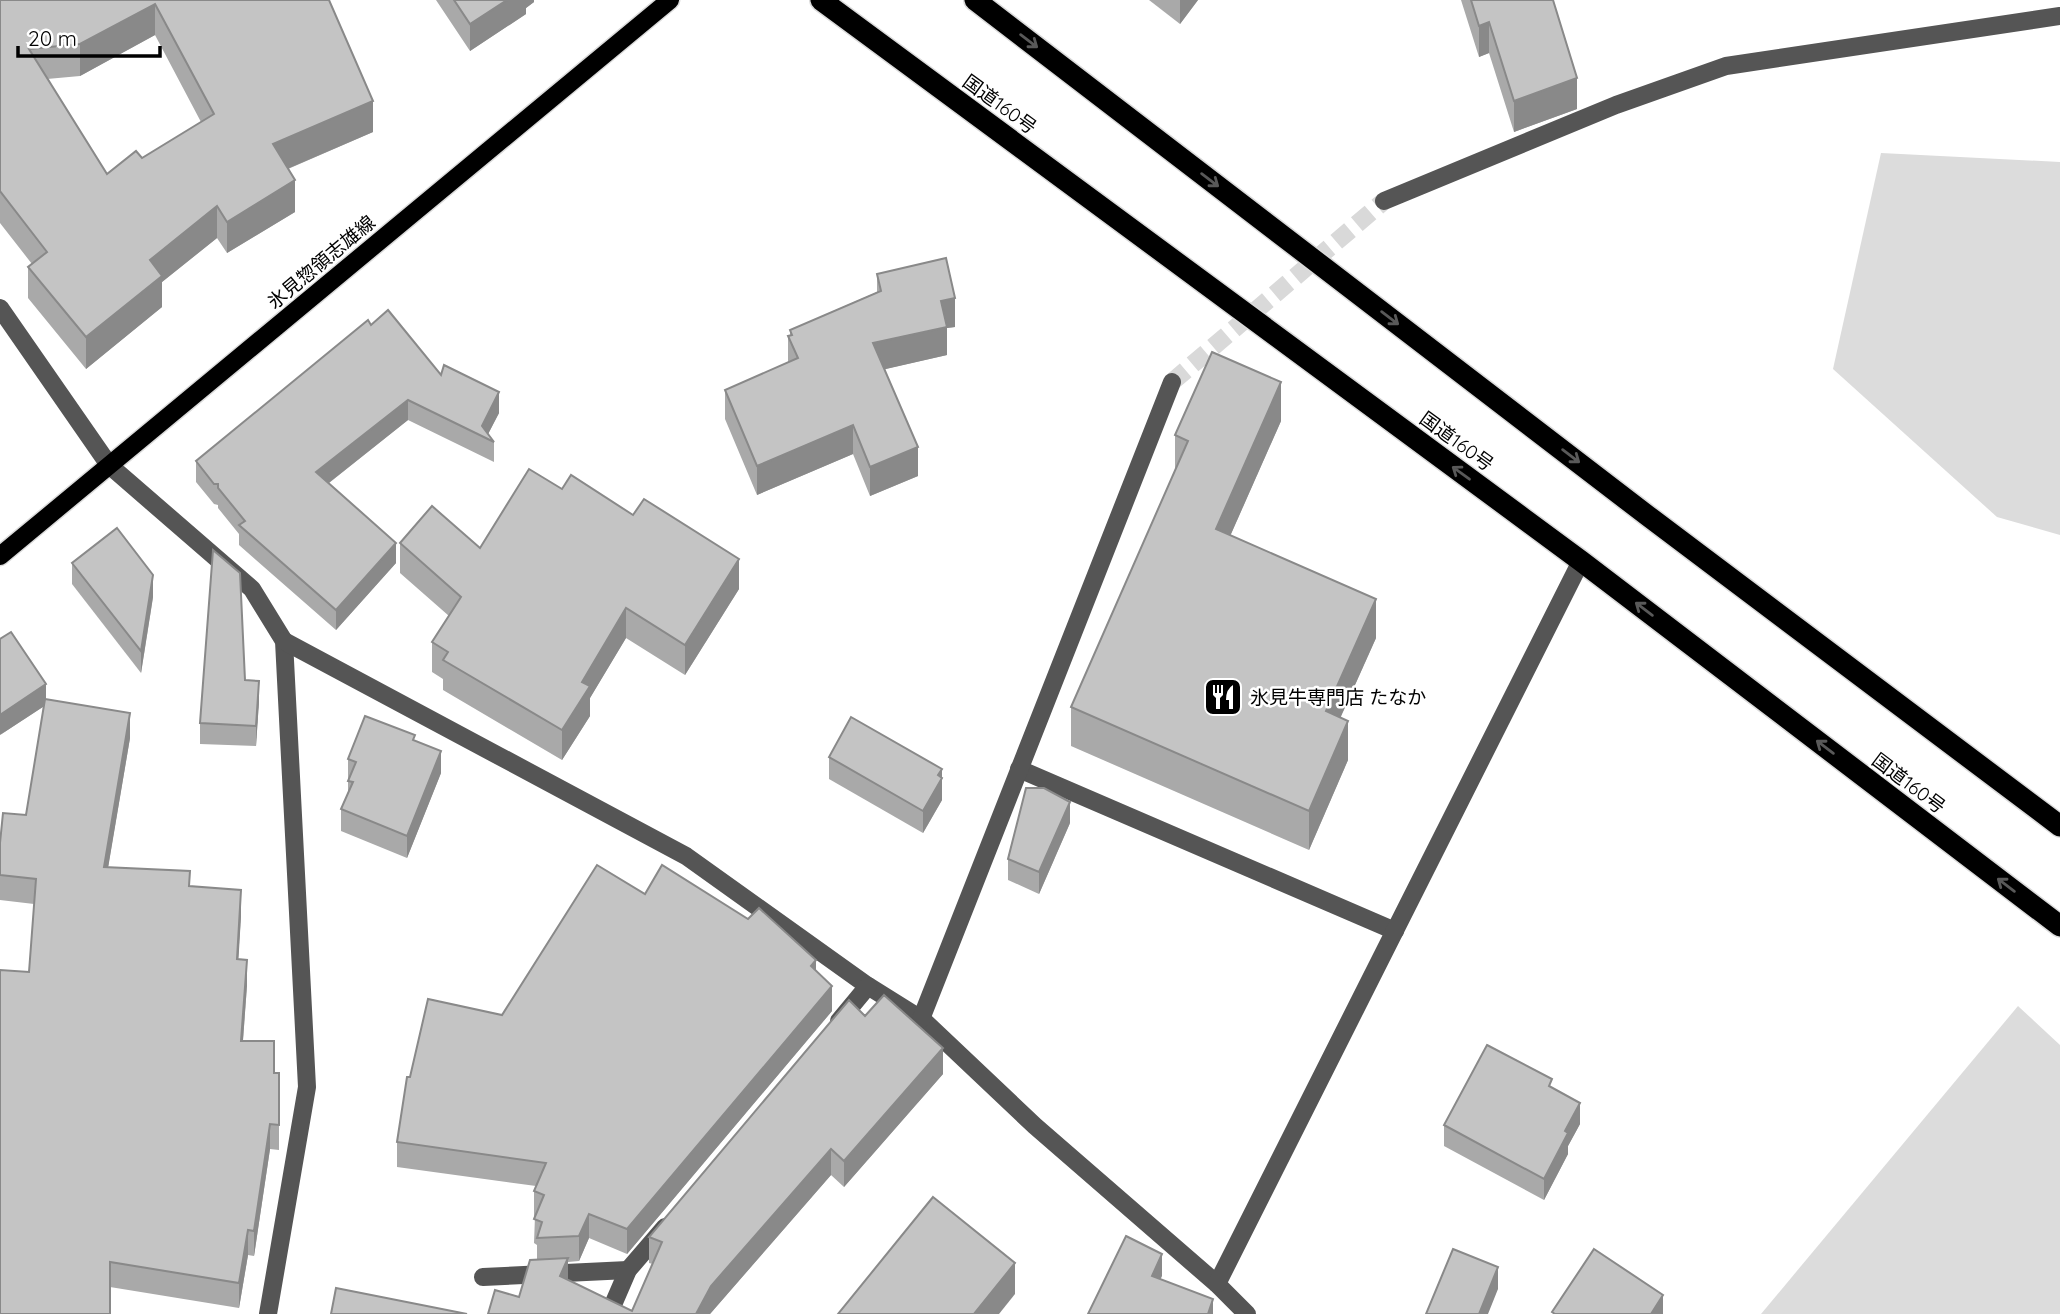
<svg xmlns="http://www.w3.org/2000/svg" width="2060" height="1314" viewBox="0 0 2060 1314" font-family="Quicksand,'Noto Sans JP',sans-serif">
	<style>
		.green { fill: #dcdcdc }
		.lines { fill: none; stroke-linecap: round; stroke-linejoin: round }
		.minor-tunnel { stroke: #d9d9d9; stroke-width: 18; stroke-dasharray: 18 9; stroke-linecap: butt }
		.major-casing { stroke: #dbdbdb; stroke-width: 21 }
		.highway-casing { stroke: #dbdbdb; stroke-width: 24 }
		.minor { stroke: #555; stroke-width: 18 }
		.major { stroke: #000; stroke-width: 18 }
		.highway { stroke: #000; stroke-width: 21 }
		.wall { fill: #a9a9a9; fill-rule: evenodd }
		.shaded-wall { fill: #898989 }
		.building { fill: #c4c4c4; stroke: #898989; stroke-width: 2; fill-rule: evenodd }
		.oneway { stroke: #595959 }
		.labels { text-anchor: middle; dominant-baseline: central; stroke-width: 5; stroke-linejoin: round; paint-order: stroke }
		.street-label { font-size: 19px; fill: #000; stroke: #fff }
		.poi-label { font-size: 19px; fill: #000; stroke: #fff; text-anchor: start }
	</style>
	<rect width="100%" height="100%" fill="#fff"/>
	<g class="green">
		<path d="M1881,153l179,9v373l-63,-18 -164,-148z"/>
		<path d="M2018,1006l42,39v269h-299z"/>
	</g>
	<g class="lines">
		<path class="minor-tunnel" d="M1172,382l212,-181"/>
		<defs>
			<path id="major" d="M0,556l670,-556"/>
			<g id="highway">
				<path d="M821,0l760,561 479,365"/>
				<path d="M975,0l673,516 412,310"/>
			</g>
		</defs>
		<use href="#major" class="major-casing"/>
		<use href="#highway" class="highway-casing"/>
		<g class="minor">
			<path d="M1384,201l232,-96 110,-39 334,-50"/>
			<path d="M0,308l109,157 143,124 32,52 23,446 -39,227"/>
			<path d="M284,641l402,215 182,130 56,35 111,105 182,158 30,30"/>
			<path d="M1019,769l376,162"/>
			<path d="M921,1019l251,-637"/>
			<path d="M839,1021l29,-35"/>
			<path d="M483,1277l145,-7"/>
			<path d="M1217,1284l364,-723"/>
			<path d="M609,1314l19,-44 37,-43"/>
		</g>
		<use href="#major" class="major"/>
		<use href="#highway" class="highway"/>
	</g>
	<g class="wall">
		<path d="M0,0h329l44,132 -85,37 7,43 -68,41 -10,-15 -55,44v25l-76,62 -58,-71v-31l4,-3 -32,-41zM155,35l46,87 -59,36 -35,16 -60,-95 33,-3z"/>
		<path d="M436,0h98v2l-8,6v6l-56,37z"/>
		<path d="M1149,0h49l-18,24z"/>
		<path d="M1461,0h92l24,109 -63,23 -25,-79 -10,4z"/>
		<path d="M877,274l78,53 -8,1v27l-62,14 33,107 -48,20 -17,-42 -96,41 -32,-76v-29l63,-27v-27l2,-1v-5l87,-38z"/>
		<path d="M371,325l70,50 58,38 -11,21 6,8v20l-86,-42 -79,63 67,80 -60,67 -97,-85v-11l-21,-26v-3l-4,-1 -18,-22v-21z"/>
		<path d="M1281,421l-51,115 146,102 -36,80 8,42 -39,90 -238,-104v-39l104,-235v-37z"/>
		<path d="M562,489l177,100 -54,86 -59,-37 -36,60v18l-28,44 -119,-70v-11l-11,-7v-30l17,-26 -49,-43v-30l80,5z"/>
		<path d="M72,563l81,34 -12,76 -69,-89z"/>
		<path d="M245,680l14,21 -3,45 -56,-2v-21z"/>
		<path d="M46,699l84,39 -22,129 82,19 51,30 -3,43 9,26 -4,56 31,32h5v77l-9,-1 -16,107 -6,-1 -9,53 -129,-21 -81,-315 5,-68 -34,-4v-57l26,-28 18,-109 -44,29z"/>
		<path d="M415,741l26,32 -34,85 -66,-27v-22l7,-15v-35z"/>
		<path d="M829,757l113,12v31l-19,33 -94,-54z"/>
		<path d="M1070,823l-31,71 -31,-14v-21z"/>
		<path d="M645,894l171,76 16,41 -205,243 -38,-16 -10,23 -11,1v18l64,31 21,-47 -4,-1v-26l216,-221 78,58 -99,113 -13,-12 -121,139h-222l31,-17 18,-37v-15l-3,-2 1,-27h-1v-25l2,-5 -139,-19v-25l13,-65 92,-62z"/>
		<path d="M1552,1088l28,36 -12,22v8l-24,46 -100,-54v-21z"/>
	</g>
	<g class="shaded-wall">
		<path d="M507,0h27v2l-8,6v6l-56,37v-27z"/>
		<path d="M1180,0h18l-18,24z"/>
		<path d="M155,4v31l-75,41v-32z"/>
		<path d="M1489,22v31l-10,4v-31z"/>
		<path d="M1577,78v31l-63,23v-31z"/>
		<path d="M373,101v31l-100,43v-31z"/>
		<path d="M295,180v32l-68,41v-31z"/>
		<path d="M217,206v32l-55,44v25l-76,62v-32l64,-77z"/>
		<path d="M955,298v29l-8,1v27l-74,17v-29l68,-42z"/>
		<path d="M1281,382v39l-65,147v-39z"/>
		<path d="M499,392v21l-13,25 -4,-12z"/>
		<path d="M408,400v20l-92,73v-21z"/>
		<path d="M853,425v29l-96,41v-29z"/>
		<path d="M918,447v29l-48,20v-29z"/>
		<path d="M396,543v20l-60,67v-20z"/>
		<path d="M739,559v30l-54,86v-30z"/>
		<path d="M153,575v22l-12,76v-22z"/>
		<path d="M1376,599v39l-50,112v-39z"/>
		<path d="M626,608v30l-36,60v18l-28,44v-30l20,-48z"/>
		<path d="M259,681v20l-3,45v-20z"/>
		<path d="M46,684v21l-46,30v-20z"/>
		<path d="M130,713v25l-26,154v-25z"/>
		<path d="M1348,721v39l-39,90v-39z"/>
		<path d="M441,751v22l-34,85v-22z"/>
		<path d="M942,769v31l-19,33v-22l15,-36z"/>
		<path d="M1070,802v21l-31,71v-22z"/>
		<path d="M241,890v26l-4,68v-25z"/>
		<path d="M247,960v25l-6,81v-25z"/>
		<path d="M816,960v25l-5,-19z"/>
		<path d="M832,986v25l-205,243v-25z"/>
		<path d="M943,1048v26l-99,113v-26z"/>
		<path d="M1580,1103v21l-12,22v8l-24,46v-21l21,-48z"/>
		<path d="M270,1124v25l-16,107v-25z"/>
		<path d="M831,1149v26l-121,139h-14l15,-28z"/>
		<path d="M589,1214v24l-10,23v-25z"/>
		<path d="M248,1230v25l-9,53v-25z"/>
		<path d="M1162,1254v22l-10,22v-22z"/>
		<path d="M568,1258v26l-8,-8z"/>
		<path d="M1015,1263v31l-16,20h-25z"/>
		<path d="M1498,1267v22l-10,25h-9z"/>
		<path d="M1663,1295v19h-12z"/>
		<path d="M1213,1299v15h-5z"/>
	</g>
	<g class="building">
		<path d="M0,0h329l44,101 -100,43 22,36 -68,42 -10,-16 -67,54 12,16 -76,61 -58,-70 19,-15 -47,-61zM155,4l59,110 -72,44 -6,-7 -29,23 -78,-125 51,-5z"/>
		<path d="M454,0h53l-37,24z"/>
		<path d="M1471,0h82l24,78 -63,23 -25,-79 -10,4z"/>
		<path d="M946,258l9,40 -14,3 6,26 -74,16 45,104 -48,20 -17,-42 -96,41 -32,-76 73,-32 -10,-22 4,-1 -2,-5 91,-39 -4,-17z"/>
		<path d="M388,310l53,65 3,-10 55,27 -17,34 12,16 -86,-42 -92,72 80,71 -60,67 -97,-85 6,-4 -27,-33v-4h-4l-18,-23 172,-141 3,5z"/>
		<path d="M1212,352l69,30 -65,147 160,70 -50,112 22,10 -39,90 -238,-104 117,-266 -13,-6z"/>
		<path d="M529,469l33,20 9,-14 62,40 11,-16 95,60 -54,86 -59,-37 -44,74 8,4 -28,44 -119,-70 5,-8 -16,-10 29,-45 -61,-54 32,-37 48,42z"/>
		<path d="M117,528l36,47 -12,76 -69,-88z"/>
		<path d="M213,550l27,23 5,107 14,1 -3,45 -56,-3z"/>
		<path d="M11,632l35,52 -46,31v-76z"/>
		<path d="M45,699l85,14 -26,154 86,4 -1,15 52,4 -4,69 10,1 -6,81h33v32h5v52l-9,-1 -16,107 -6,-1 -9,53 -129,-21v52h-110v-344l29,2 7,-93 -36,-4v-32l3,-30 23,2z"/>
		<path d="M365,716l50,19 -2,5 28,11 -34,85 -66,-27 12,-27 -5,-1 8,-19 -8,-3z"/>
		<path d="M851,717l91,52 -4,6 4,3 -19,33 -94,-54z"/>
		<path d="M1026,788h18l26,14 -31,70 -31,-13z"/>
		<path d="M597,865l48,29 17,-29 86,54 11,-11 57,52 -5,6 21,20 -205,243 -38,-15 -10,22 -42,2 5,-16 -8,-3 10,-24 -10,-4 12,-28 -149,-21 10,-65h3l18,-78 74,16z"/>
		<path d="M884,995l59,53 -99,113 -13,-12 -120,137 -15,28h-208l7,-24 24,7 11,-37 38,-2 -8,18 72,35 30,-69 -13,-5 200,-237 16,16z"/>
		<path d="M1487,1045l65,34 -3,7 31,17 -15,28 3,2 -24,46 -100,-54z"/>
		<path d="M933,1197l82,66 -41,51h-136z"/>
		<path d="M1126,1236l36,18 -10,22 61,23 -5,15h1h-121z"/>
		<path d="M1453,1249l45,18 -19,47h-53z"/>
		<path d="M1594,1249l69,46 -12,19h-96l-3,-2z"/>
		<path d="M336,1288l131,26h-136z"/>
	</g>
	<defs><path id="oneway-shaft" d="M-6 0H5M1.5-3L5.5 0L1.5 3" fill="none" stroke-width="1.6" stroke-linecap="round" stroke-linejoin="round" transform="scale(1.75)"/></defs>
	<g class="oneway">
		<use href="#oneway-shaft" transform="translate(1029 41) rotate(37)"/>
		<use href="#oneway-shaft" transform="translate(1210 180) rotate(37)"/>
		<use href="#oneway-shaft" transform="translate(1390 318) rotate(37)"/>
		<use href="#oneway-shaft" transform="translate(1571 456) rotate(37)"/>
		<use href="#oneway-shaft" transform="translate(1461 473) rotate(-144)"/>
		<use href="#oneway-shaft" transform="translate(1644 609) rotate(-143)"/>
		<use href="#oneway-shaft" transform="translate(1825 747) rotate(-143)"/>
		<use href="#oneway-shaft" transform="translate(2006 885) rotate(-143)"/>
	</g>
	<defs>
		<symbol id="restaurant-square" viewBox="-11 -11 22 22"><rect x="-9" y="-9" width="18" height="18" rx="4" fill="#000" stroke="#fff"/><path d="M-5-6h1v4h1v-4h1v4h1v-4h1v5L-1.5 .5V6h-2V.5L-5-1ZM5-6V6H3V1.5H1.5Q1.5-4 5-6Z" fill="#fff"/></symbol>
	</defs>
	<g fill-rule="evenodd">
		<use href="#restaurant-square" x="1201" y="675" width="44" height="44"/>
	</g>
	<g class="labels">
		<g class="street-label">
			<text transform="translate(1000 104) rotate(36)">国道160号</text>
			<text transform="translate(321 262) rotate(-40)">氷見惣領志雄線</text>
			<text transform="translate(1457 441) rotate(36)">国道160号</text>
			<text transform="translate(1909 783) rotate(37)">国道160号</text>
		</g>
		<g class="poi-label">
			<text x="1250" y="697">氷見牛専門店 たなか</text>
		</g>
	</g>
	<path d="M18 46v10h142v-10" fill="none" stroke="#000000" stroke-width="3.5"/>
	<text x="28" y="46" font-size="21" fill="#000000" stroke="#ffffff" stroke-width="5" paint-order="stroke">20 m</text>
</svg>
